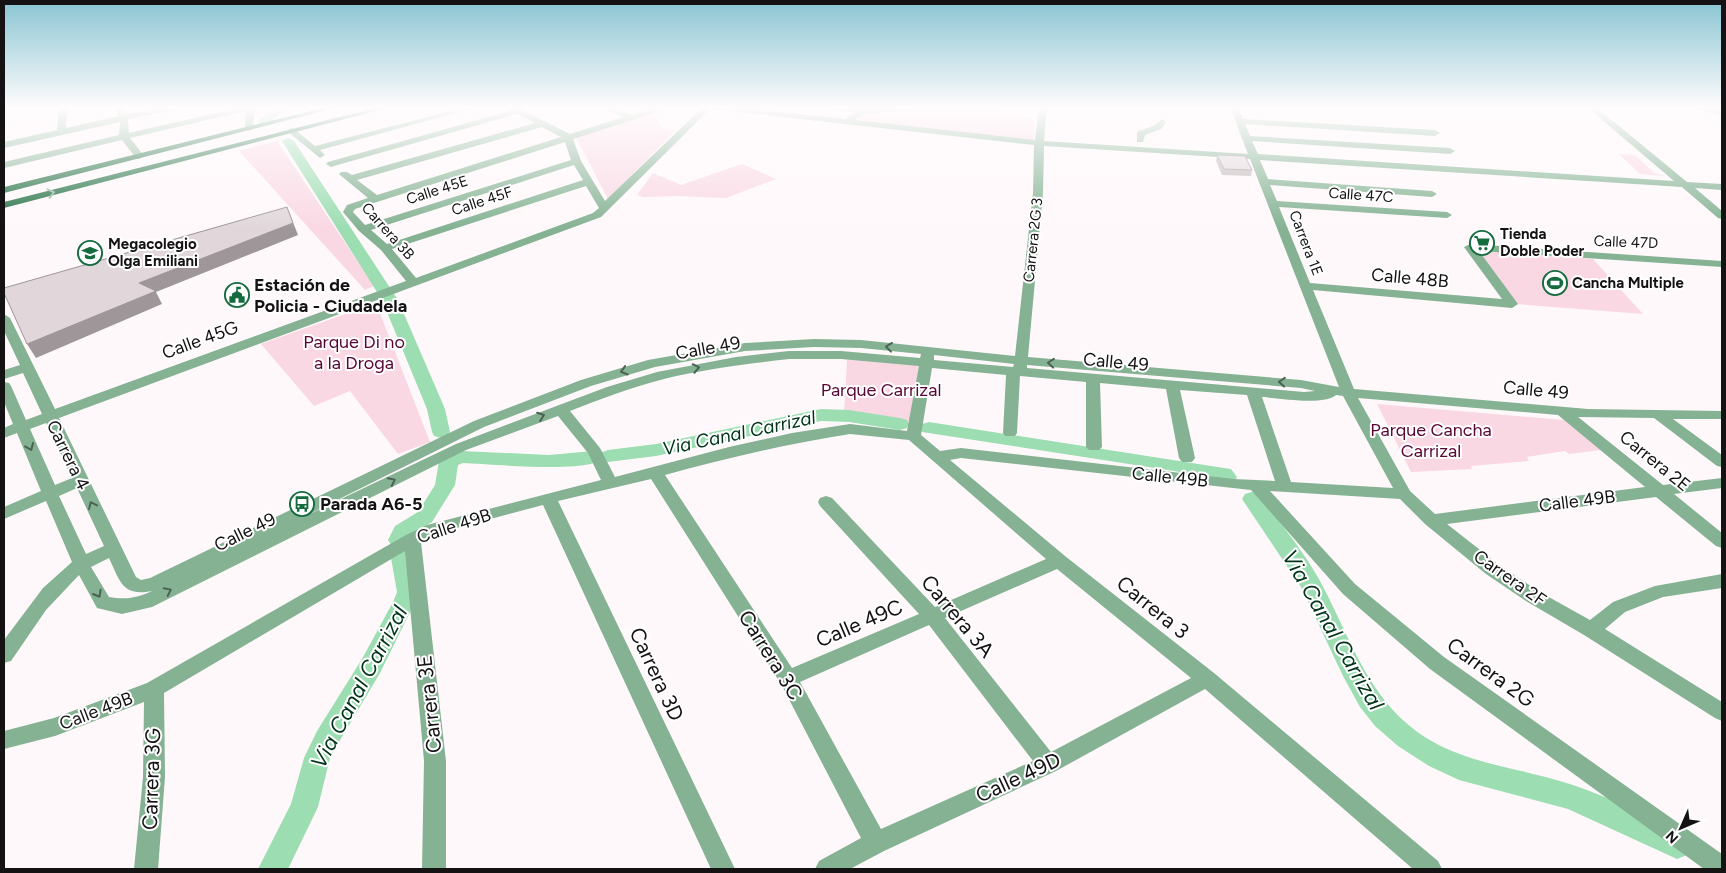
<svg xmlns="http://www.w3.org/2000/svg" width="1726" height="873" viewBox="0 0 1726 873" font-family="Figtree,sans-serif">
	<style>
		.green { fill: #f9d8e4 }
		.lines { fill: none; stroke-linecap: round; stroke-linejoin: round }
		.canal { fill: #9cddb2; fill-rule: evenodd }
		.minor { fill: #84b293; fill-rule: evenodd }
		.major { fill: #247145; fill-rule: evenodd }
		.wall { fill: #c2b9bb }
		.shaded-wall { fill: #9e9699 }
		.building { fill: #e1d7da; stroke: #9e9699 }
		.oneway { stroke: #92b8a2 }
		.oneway2 { stroke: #4c6253 }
		.labels { text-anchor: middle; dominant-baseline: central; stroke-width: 4; stroke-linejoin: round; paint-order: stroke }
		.far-street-label { font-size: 15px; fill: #151213; stroke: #fff }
		.far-poi-label { font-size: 15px; font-weight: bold; fill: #151213; stroke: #fff; text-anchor: start }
		.street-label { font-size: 18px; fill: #151213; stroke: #fff }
		.poi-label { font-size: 18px; font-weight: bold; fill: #151213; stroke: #fff; text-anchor: start }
		.park-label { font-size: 18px; fill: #580533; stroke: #fff }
		.water-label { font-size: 19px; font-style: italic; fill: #003419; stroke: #fff }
		.near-street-label { font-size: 21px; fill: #151213; stroke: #fff }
		.near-water-label { font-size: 22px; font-style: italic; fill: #003419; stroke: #fff }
	</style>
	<rect width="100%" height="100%" fill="#fff8fa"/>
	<g class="green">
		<path d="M922,107h70l43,13 -1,21 -176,-20 -2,-3c14,-10 26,-4 43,-4 7,-1 16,-5 23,-7z"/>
		<path d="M654,111l8,18 14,1 -68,69 -32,-62z"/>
		<path d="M277,141l97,145 -9,4 -126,-139z"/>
		<path d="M1619,154l16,1 19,18 11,3 -25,-2z"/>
		<path d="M742,164l34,15 -50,19 -50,-2 -33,1 -6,-2 16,-22 28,12z"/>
		<path d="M1477,250l116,9 50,55 -127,-10z"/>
		<path d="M376,303l54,139 -32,12 -48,-63 -36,15 -53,-62z"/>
		<path d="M847,359l75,6 -13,57 -65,-9z"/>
		<path d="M1377,404l187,16 37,30 -32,4 -4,-3 -38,6 2,4 -58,5 1,3 -61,3z"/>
	</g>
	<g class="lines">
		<g class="canal">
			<path d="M279,107h11l-22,17h-8l-1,-2 1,-2z"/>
			<path d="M288,138l6,3 104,159 47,109 5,23 -2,4 -7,2 -7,-2 -2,-4 -5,-23 -45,-109 -100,-159z"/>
			<path d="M821,409l28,1 51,8 7,2 2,4 -2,4 -7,2 -51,-8 -28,-1 -165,35 -48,6 -7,-2c-18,13 -112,4 -138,3l-5,2 -3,20 -23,37 -21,13 -4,10 -8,3 -8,-3 -3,-5 7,-14 23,-14 17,-27 4,-24 3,-4 20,-6 87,4 44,-4 7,2 8,-3 48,-6z"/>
			<path d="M929,422l295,46 7,1 6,8 -3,5 -7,2 -9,-5 -44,-8 -252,-39 -2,-4 2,-4z"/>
			<path d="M1252,492l7,2c20,28 44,56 61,87 23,42 39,91 72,128 50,56 116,54 181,76 39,13 77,33 114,50l4,10 -4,10 -10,4 -109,-50 -109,-29 -30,-14 -31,-20 -23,-20 -15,-19 -17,-31 -42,-89 -59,-88 3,-5z"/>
			<path d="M402,550l8,2c7,14 11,36 5,50l-35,71 -44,74 -6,11 -12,49 -30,62h-30l33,-65 13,-46 13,-27 45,-72 31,-57 4,-10 -6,-34 3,-6z"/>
		</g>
		<g class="minor">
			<path d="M59,107h8l-1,21 53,-12 -4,-9h8l4,7 37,-7h15l-4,3 -47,9 1,14 113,-26h13l-2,21 -4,3 -4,-3 1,-17 -116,27 14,18 -5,3 -3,-1 -14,-18 -118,28v-6l115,-27 1,-13 -116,26v-6l53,-12z"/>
			<path d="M466,107h12l-158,43 5,5 -5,3 -33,-27 4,-3 3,1 21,17z"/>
			<path d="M506,107h10l54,27 53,-17 -18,-8 -1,-2h10l18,8 25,-8h11l-1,2 -94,30 8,22 24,40 98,-94h29l113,12 9,-6 -21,-4 -1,-2 30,2 56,-2 -4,3 -50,4 -9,6 180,20 4,-33h8l-3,34 204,13 -18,-47h8l5,12 192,11 5,3 -5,3 -190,-12 5,12 200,12 5,3 -5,3 -198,-13 6,13 416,27 -87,-74h9l91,75 35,2v6l-27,-2 27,23v8l-4,-1 -36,-31 -422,-27 8,19 164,12 5,3 -5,3 -162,-12 7,16 170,11 5,3 -5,3 -168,-11 31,76 192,16 -38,-52 6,-3 252,17v6l-243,-16 39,53 -6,4 -199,-18 41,99 234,20 134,2v8h-49l49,36v12l-5,-1 -63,-48 -76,-1 85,68 59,-7v10l-48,6 48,39v15l-6,-2 -60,-49 -209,27 51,40 40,27 52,29 23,-18 42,-16 67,-12v14l-59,9 -38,15 -20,17 117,73v19l-7,-3 -131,-83 -58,-34 -40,-27 -61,-50 -25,-25 -130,-8 85,93 89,73 278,197v15h-18l-274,-200 -87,-75 -92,-104 -290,-32 -11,2 115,96 149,117 224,188 4,8h-29l-208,-180 -149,82 -172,80 -34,18h-35l4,-8 42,-23 -80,-154 -130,-205 -93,22 177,368h-24l-168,-364 -105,28 -17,9 25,219v108h-24l2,-108 -19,-210 -241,142 1,84 -7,92h-24l9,-92 1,-75 -89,34 -51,13v-18l50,-13 93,-35 259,-148 21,-10 174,-45 -13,-27 -30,-37 -92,34 -314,157 -30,7 -25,-6 -18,-33 -33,35 -35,51 -7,2v-23l39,-52 29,-26 -26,-61 -42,18v-12l37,-16 -24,-58 -13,5v-10l9,-4 -9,-22v-20l5,1 2,3 15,34 16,-6 -19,-41 -19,6v-9l16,-5 -16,-34v-17l6,4 45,91 351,-128 -25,-31 -22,-19 -16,-19 4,-7 21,-7 -29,-24 2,-2h6l5,3 183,-52 -18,-9 -183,52 -3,1 -5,-3 2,-2 182,-51zM710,109l324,36 -1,48 -18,163 -154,-16 -47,-1 -69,4 -97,17 -67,20 -107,41 -324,157 -9,2 -5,-3 -77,-159 542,-201zM542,127l19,10 -184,58 -20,-15zM565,142l6,18 -206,65 -12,-13 2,-3zM1044,146l206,13 89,228 -38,-7 -273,-23 15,-164zM574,165l9,15 -196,64 -16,-14zM586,186l13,22 -6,5 -177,65 -24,-29zM814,347l47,1 60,6 -1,4 -79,-7h-52l-53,6 -79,15 -50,15 -151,57 -159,76 187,-93 107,-41 64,-19 90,-16zM934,355l80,9 -1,3 -79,-7zM789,359h52l78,7 -12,65 -57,-7 -58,9 -63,14 -114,30 -15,-29 -30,-37c31,-12 62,-24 94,-32 41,-10 83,-15 125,-20zM1027,365l274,23 14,3 -11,1 -277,-24zM932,368l74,7 -3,58 2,3h10l2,-3 3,-57 66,6v65l3,3h10l3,-3 -2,-64 66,6 13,69 3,4h10l3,-4 -15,-68 67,5 28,86 -41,-2 -273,-31 -21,3 -19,-16zM1336,395l7,1 50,92 -102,-6 -29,-85c16,1 62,9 74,-2zM1358,398l200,17 87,72 -210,27 -25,-23zM46,423l26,55 -17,7 -25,-56zM850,434l59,6 137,119 -111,48 -103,-109 -6,-2 -6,2 -2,4 2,4 99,108 -127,54 -127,-193c61,-17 122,-31 185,-41zM77,488l27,58 -18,8 -27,-58zM109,558c11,23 13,39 43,33 -15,7 -27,9 -43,6l-18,-30zM1057,569l134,109 -140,74 -106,-134zM929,625l104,136 -152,68 -81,-147z"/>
			<path d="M1690,107h14l18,3v6z"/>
			<path d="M1162,119l4,3 -5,7 -16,6 -2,7h-6v-10l18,-7z"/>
		</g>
		<g class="major">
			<path d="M327,107h12l-335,86v-6z"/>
			<path d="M379,107h12l-387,101v-6z"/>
		</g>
	</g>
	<path class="wall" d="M1217,155l35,15 -1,6 -29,-1 -6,-14z"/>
	<path class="shaded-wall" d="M287,207l11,28 -142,57 6,12 -126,54 -9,-14 112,-61z"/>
	<g class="building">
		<path d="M1217,155l28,1 7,14 -28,-1z"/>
		<path d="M287,207l6,16 -154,60 17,8 -129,53 -23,-51v-5z"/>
	</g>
	<defs><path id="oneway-chevron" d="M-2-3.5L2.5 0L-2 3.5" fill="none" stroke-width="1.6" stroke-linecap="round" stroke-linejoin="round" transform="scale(1.25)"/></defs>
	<use class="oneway" href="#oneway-chevron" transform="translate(51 193) rotate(-14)"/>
	<g class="oneway2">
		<use href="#oneway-chevron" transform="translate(889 347) rotate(-173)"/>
		<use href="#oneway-chevron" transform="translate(1051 363) rotate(-175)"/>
		<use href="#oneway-chevron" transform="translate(696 368) rotate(-11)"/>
		<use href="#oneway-chevron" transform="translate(624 371) rotate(163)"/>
		<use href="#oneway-chevron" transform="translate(1282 382) rotate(-175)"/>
		<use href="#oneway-chevron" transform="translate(541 416) rotate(-20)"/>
		<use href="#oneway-chevron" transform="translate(30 447) rotate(67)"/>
		<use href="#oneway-chevron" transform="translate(392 481) rotate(-26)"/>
		<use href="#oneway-chevron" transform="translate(92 505) rotate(-115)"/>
		<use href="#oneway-chevron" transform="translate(168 591) rotate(-26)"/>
		<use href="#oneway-chevron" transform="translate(98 594) rotate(60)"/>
	</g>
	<linearGradient id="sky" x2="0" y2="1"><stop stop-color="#89c4d2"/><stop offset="0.47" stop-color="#fffcfd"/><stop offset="1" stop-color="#fffcfd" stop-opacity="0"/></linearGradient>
	<rect width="1726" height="229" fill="url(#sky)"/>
	<defs>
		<symbol id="supermarket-ring" viewBox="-11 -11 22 22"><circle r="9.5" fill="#fff" stroke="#146b3e" stroke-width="1.5"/><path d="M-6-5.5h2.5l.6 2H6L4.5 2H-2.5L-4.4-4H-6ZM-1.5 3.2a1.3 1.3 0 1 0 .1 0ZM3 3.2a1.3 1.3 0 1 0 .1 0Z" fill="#146b3e"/></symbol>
		<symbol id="school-ring" viewBox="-11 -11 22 22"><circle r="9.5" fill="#fff" stroke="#146b3e" stroke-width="1.5"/><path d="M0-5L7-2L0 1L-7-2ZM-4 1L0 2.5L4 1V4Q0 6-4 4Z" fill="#146b3e"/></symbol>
		<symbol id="stadium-ring" viewBox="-11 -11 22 22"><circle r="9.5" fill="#fff" stroke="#146b3e" stroke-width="1.5"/><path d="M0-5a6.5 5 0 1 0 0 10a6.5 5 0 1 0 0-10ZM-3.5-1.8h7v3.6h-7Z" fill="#146b3e"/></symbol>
		<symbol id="civic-ring" viewBox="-11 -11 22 22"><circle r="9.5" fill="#fff" stroke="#146b3e" stroke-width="1.5"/><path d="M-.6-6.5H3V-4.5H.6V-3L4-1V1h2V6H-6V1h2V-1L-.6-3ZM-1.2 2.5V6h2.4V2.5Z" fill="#146b3e"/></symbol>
		<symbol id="bus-ring" viewBox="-11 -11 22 22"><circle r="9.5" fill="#fff" stroke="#146b3e" stroke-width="1.5"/><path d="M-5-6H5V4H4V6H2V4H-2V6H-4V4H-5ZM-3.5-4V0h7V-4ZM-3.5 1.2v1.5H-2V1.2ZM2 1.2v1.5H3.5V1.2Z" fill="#146b3e"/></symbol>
	</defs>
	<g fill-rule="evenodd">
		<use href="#supermarket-ring" x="1468" y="229" width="28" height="28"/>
		<use href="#school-ring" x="76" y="239" width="28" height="28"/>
		<use href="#stadium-ring" x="1541" y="269" width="28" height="28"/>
		<use href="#civic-ring" x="223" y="281" width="28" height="28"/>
		<use href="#bus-ring" x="288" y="490" width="28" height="28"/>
	</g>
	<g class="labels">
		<g class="far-street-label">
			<text transform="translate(437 190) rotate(-18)">Calle 45E</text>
			<text transform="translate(1361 195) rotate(4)">Calle 47C</text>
			<text transform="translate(482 201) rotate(-18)">Calle 45F</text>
			<text transform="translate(388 231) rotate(48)">Carrera 3B</text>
			<text transform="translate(1033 240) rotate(-84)">Carrera 2G 3</text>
			<text transform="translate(1626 242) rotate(2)">Calle 47D</text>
			<text transform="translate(1306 243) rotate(69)">Carrera 1E</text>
		</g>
		<g class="far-poi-label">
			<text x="1500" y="234">Tienda<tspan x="1500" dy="17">Doble Poder</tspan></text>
			<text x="108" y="244">Megacolegio<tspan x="108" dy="17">Olga Emiliani</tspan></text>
			<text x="1572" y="283">Cancha Multiple</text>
		</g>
		<g class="street-label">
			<text transform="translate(1410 278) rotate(5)">Calle 48B</text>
			<text transform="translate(200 340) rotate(-20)">Calle 45G</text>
			<text transform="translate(708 348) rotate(-10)">Calle 49</text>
			<text transform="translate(1116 362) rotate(5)">Calle 49</text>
			<text transform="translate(1536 390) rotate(5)">Calle 49</text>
			<text transform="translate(68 455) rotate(64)">Carrera 4</text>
			<text transform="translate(1655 461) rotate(39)">Carrera 2E</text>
			<text transform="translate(1170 477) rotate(6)">Calle 49B</text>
			<text transform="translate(1577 501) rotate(-7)">Calle 49B</text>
			<text transform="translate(454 526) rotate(-18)">Calle 49B</text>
			<text transform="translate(245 532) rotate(-26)">Calle 49</text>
			<text transform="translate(1510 578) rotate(35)">Carrera 2F</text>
			<text transform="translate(96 711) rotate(-21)">Calle 49B</text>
		</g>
		<g class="poi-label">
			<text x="254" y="285">Estación de<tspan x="254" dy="21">Policia - Ciudadela</tspan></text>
			<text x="320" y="504">Parada A6-5</text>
		</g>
		<g class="park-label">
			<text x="354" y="342">Parque Di no<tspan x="354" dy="21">a la Droga</tspan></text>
			<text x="881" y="390">Parque Carrizal</text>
			<text x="1431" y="430">Parque Cancha<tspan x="1431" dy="21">Carrizal</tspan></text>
		</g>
		<g class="water-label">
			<text transform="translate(739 433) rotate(-12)">Via Canal Carrizal</text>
		</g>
		<g class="near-street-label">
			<text transform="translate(1153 607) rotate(39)">Carrera 3</text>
			<text transform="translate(958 616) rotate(50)">Carrera 3A</text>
			<text transform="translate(859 623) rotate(-23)">Calle 49C</text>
			<text transform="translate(771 655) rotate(58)">Carrera 3C</text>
			<text transform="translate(1491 672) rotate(36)">Carrera 2G</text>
			<text transform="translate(657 674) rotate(65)">Carrera 3D</text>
			<text transform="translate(429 704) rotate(-96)">Carrera 3E</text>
			<text transform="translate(1018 777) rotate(-25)">Calle 49D</text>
			<text transform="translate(151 779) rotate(-88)">Carrera 3G</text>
		</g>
		<g class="near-water-label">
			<text transform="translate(1333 630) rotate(60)">Via Canal Carrizal</text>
			<text transform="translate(359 687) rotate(-62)">Via Canal Carrizal</text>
		</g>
	</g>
	<rect width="1726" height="873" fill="none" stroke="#151213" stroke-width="10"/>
	<g transform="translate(1681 828) rotate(225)" stroke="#ffffff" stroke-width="4" paint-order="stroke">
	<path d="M0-4L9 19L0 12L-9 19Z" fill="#151213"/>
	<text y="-8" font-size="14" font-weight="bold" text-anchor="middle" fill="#151213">N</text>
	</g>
</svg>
